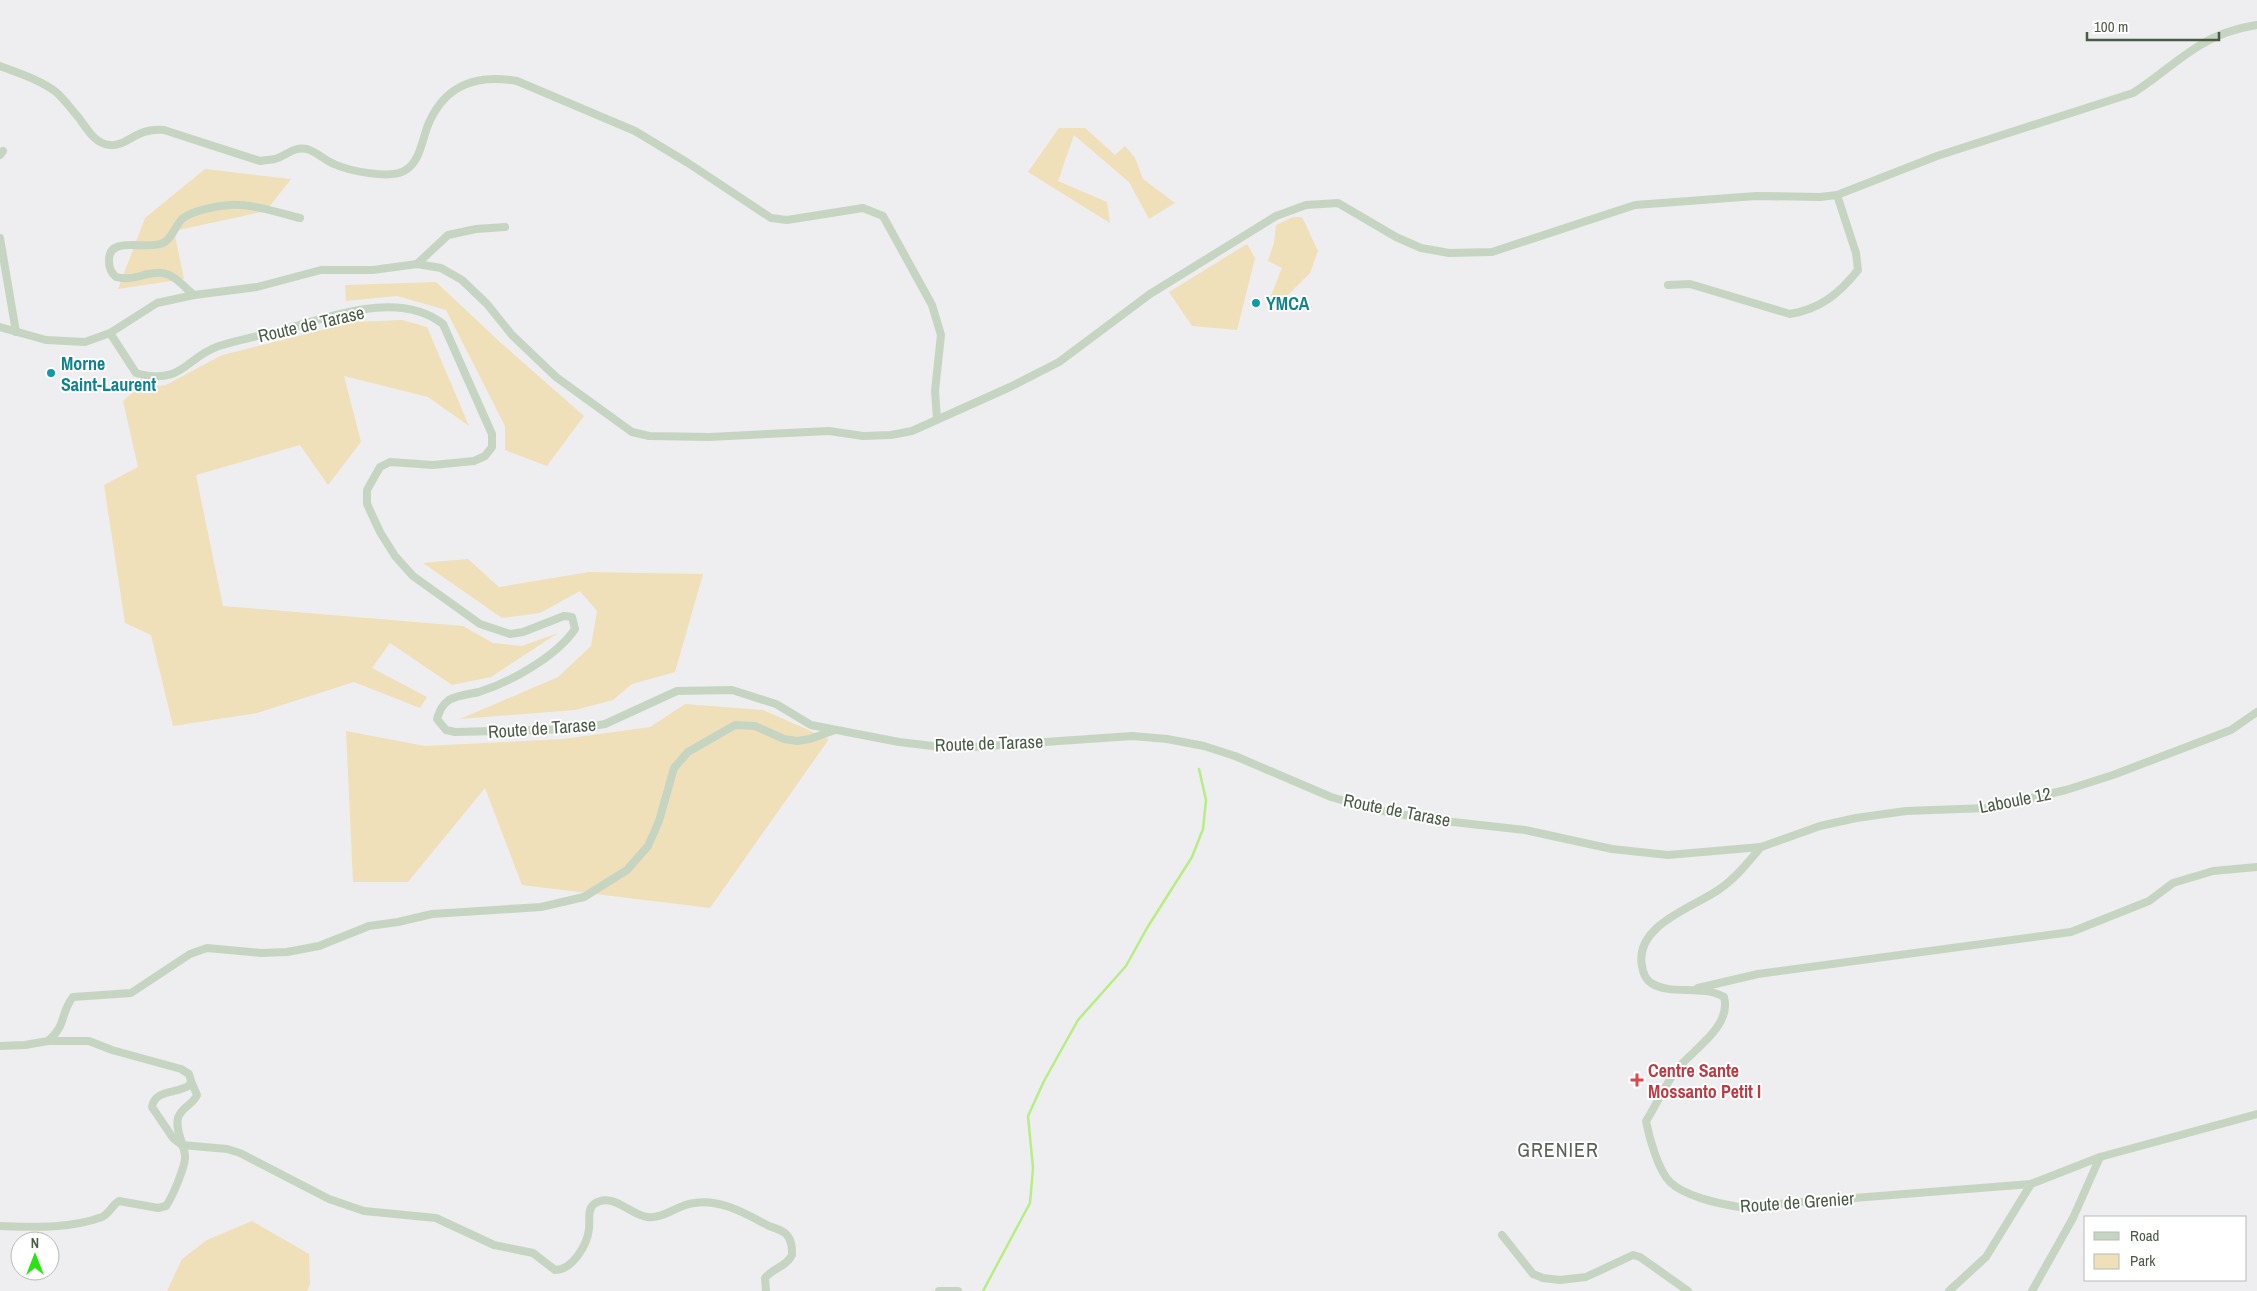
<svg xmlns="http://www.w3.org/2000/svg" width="2257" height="1291" viewBox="0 0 2257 1291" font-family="'Archivo Narrow',sans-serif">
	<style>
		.green { fill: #f0e0b9 }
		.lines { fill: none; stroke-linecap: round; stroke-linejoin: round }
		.stream { stroke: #b6ee84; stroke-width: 2.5 }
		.minor { stroke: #c6d5c2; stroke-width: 8 }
		.culture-dot { fill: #0f9aa8; stroke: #fff; stroke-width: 2 }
		.health-dot { fill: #e0444e; stroke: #fff; stroke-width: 2 }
		.labels { text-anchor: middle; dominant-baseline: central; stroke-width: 4; stroke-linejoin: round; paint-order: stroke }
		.culture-label { font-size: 18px; font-weight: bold; fill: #0d838f; stroke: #fff; text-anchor: start }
		.street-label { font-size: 18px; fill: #495b45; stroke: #fff }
		.health-label { font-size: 18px; font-weight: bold; fill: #be3a42; stroke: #fff; text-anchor: start }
		.quarter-label { font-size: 20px; letter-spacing: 1px; fill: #5a6259; stroke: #fff }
	</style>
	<rect width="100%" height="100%" fill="#eeedf0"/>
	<g class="green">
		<path d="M1059,128h26l30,27 10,-9 10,12 8,21 32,24 -26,16 -20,-37 -55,-47 -16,46 49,21 3,21 -82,-51z"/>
		<path d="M205,169l86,10 -25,32 -92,20 10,48 -66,10 27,-71z"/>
		<path d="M1293,217h9l16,34 -8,22 -32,32 -10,-2 14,-35 -14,-7 6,-18 2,-18z"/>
		<path d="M1247,244l8,14 -18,72 -45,-4 -23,-34z"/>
		<path d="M436,282l65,61 83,73 -37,50 -42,-16v-24l-59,-116 -49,-14 -51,5 -1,-16z"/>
		<path d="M402,320l25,7 42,99 -41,-29 -84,-21 17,66 -33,43 -28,-40 -104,30 27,131 240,20 30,17 29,3 36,-13 -67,44 -39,8 -62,-42 -18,25 55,29 -7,11 -66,-26 -97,31 -84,13 -22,-91 -26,-12 -21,-138 34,-18 -15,-66 15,-13 28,-3 56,-30 132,-33z"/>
		<path d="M468,559l31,28 90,-15 114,2 -28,98 -43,12 -19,16 -38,10 -115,9 98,-42 33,-31 6,-35 -17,-20 -40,22 -38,5 -79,-55z"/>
		<path d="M685,704l78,6 66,29 -119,169 -188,-23 -37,-97 -77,94h-55l-7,-151 79,15 138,-7 87,-12z"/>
		<path d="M252,1221l57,33 1,30 -3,7h-140l15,-32 25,-19z"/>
	</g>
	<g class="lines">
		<path class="stream" d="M983,1291l47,-88 3,-35 -5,-52 16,-35 34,-61 48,-54 21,-38 45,-71 11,-28 3,-29 -7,-31"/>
		<g class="minor">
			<path d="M0,66c18,7 41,14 56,26 8,7 16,18 23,26 8,11 16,26 31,27 17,2 26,-18 54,-15l96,31c5,-1 10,-1 15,-2 11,-3 19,-13 32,-10 10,3 17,11 27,15 15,7 55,15 70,7 16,-8 18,-31 24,-46 17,-41 49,-51 89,-44l118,50 53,32 83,55 16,2 76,-12 20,8 49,89 9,30 -6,56 2,28"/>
			<path d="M0,155l3,-4"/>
			<path d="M0,238l16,94"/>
			<path d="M417,264l31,-29 28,-6 29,-2"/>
			<path d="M1668,285l22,-1 100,30c30,-5 49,-20 68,-44l-2,-17 -19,-58"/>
			<path d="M194,295c-9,-7 -20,-21 -32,-22 -16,-2 -29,9 -46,4 -5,-4 -7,-9 -7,-16 -1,-27 39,-10 54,-18 9,-4 12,-17 19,-24 9,-8 34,-13 47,-14 20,-2 51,8 71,13"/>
			<path d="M0,327l46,13 39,2 25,-9 47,-30 37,-8 63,-8 64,-17h52l44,-6 24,4 21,12 25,24 25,31 44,42 76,55 17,4 60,1 120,-6 34,5 28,-1 21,-4 98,-44 49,-25 91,-68 126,-78 30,-11 32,-2 58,34 25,11 28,5 43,-1 143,-47 121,-9 64,1 17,-2 100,-39 196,-63c24,-15 45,-35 69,-49 16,-10 37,-16 55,-19"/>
			<path d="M110,333l26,40c47,13 48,-15 83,-27 22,-7 45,-11 67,-17 47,-13 114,-39 157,-5l49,110v13l-7,9 -11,5 -41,4 -43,-3 -10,5 -13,23v14l13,28 15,24 18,20 67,48 30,10 13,-2 41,-16 8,1 3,12c-18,27 -64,53 -96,63 -9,2 -22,3 -30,8 -7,5 -9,10 -12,19l9,11 9,2 120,-3 30,-5 72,-33 55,-1 44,14 35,21 88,17 42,5h33l158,-11 35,3 37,7 31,10 96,41 42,12 53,10 99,11 87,19 56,6 93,-8 59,-21 36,-8 50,-7 82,-3 78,-18 47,-15 118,-45 26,-18"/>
			<path d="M1761,847c-12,14 -24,30 -40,41 -25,19 -87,36 -79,78 1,7 3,13 9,17 21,13 51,1 73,14 8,29 -30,52 -46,71 -13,16 -21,36 -32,53 3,16 12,49 24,61 14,14 49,22 69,25l292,-23 69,-27 157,-43"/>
			<path d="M1698,988l60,-14 313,-42 78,-31 24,-18 40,-12 44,-4"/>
			<path d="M48,1041c19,-16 12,-28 25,-44l58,-4 59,-39 17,-6 54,5 26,-1 32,-6 50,-20 29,-4 34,-8 109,-7 43,-10 43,-27 21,-24 11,-25 15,-53 14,-16 47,-27 20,1 29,13 13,2 13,-2 25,-9"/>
			<path d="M0,1046l25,-1 23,-4h41l23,9 69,19 8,5 2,7 -1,4c-13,9 -35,4 -38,22l21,31 9,7 45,4 13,4 89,46 35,12 72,7 58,27 39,8 22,17c17,0 32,-24 34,-41 1,-7 -2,-20 5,-25 18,-13 36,11 53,13 17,2 30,-12 47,-14 28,-4 52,11 75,23 6,2 13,4 17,8 6,6 6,14 6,21 -6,12 -19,13 -27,23l1,13"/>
			<path d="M0,1226c33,1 70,3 102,-9 8,-4 10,-12 17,-16l39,7 8,-2c6,-8 20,-41 19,-50 -1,-13 -10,-25 -7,-38 3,-11 15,-13 19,-23l-6,-14"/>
			<path d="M1502,1235l31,39 10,4 17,2 26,-3 47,-22 7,2 48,34"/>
			<path d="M939,1291h19"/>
			<path d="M1949,1291l37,-34 45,-73"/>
			<path d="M2032,1291l41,-73 27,-61"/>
		</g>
	</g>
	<g class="culture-dot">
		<circle cx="1256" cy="303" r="5"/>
		<circle cx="51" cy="373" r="5"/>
	</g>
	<path class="health-dot" d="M1634.5 1072.5h5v5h5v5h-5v5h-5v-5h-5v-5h5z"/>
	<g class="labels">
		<g class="culture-label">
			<text x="1266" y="303">YMCA</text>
			<text x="61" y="363">Morne<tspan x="61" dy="21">Saint-Laurent</tspan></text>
		</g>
		<g class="street-label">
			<text transform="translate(311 324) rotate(-13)">Route de Tarase</text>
			<text transform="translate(542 728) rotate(-4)">Route de Tarase</text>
			<text transform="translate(989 743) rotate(-2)">Route de Tarase</text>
			<text transform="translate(2015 800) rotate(-11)">Laboule 12</text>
			<text transform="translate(1397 810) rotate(11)">Route de Tarase</text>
			<text transform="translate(1797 1202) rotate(-4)">Route de Grenier</text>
		</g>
		<g class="health-label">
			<text x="1648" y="1070">Centre Sante<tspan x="1648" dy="21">Mossanto Petit I</tspan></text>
		</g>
		<g class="quarter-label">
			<text x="1558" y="1149">GRENIER</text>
		</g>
	</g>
	<rect x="2084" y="1216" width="162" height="65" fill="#ffffff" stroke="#b6bdb5"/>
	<rect x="2094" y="1232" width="25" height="8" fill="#c6d5c2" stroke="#b6bdb5"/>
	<text x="2130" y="1241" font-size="15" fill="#495b45">Road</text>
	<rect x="2094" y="1254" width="25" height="15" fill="#f0e0b9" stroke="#b6bdb5"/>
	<text x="2130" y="1266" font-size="15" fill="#495b45">Park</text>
	<g transform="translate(35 1256)"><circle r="24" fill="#ffffff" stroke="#b6bdb5"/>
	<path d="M0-4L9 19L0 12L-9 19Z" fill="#2ae313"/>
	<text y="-8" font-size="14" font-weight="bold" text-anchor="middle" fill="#495b45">N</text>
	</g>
	<path d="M2087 32v8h132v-8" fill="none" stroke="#495b45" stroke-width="2.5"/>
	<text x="2094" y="32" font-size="15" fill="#495b45" stroke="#ffffff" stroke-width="4" paint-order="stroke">100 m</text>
</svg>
